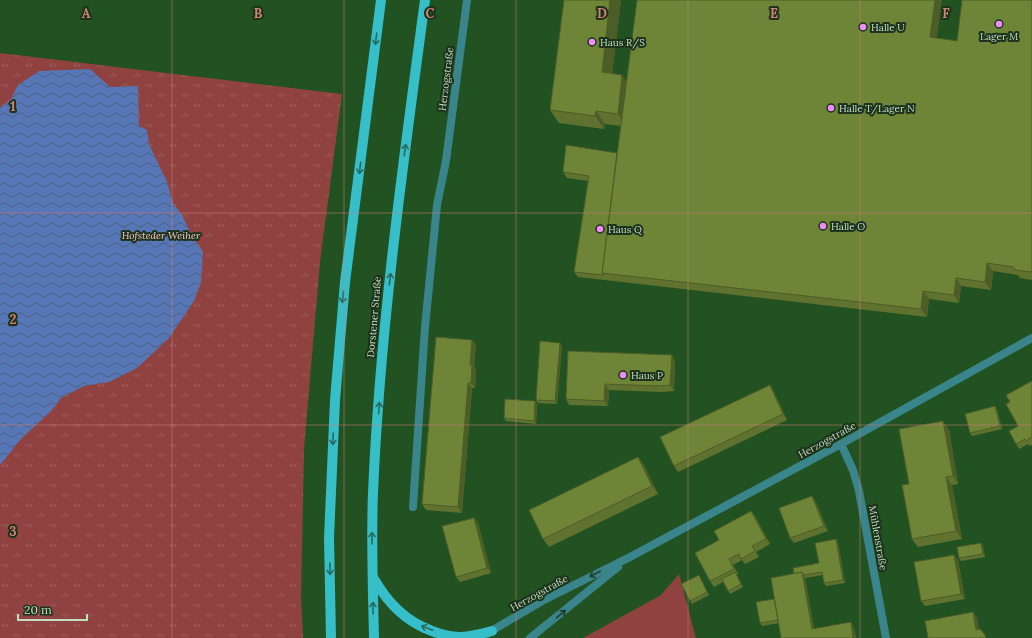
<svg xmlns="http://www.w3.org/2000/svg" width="1032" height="638" viewBox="0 0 1032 638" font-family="Lora,serif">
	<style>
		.park { fill: url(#park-tufts) }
		.garden { fill: #8f423f }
		.water { fill: url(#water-waves) }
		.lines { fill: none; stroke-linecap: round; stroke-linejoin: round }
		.minor { stroke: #3a858c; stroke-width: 8 }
		.primary { stroke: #36bec9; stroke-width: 10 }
		.wall { fill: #5f7230 }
		.shaded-wall { fill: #4d5d27 }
		.building { fill: #6e8538; stroke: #4d5d27 }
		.oneway { stroke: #276a61 }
		.oneway2 { stroke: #213e2d }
		.grid { fill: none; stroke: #cc8274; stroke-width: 1; stroke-opacity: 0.55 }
		.poi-dot { fill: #ee8cf8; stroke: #1d321c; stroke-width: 1.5 }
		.labels { text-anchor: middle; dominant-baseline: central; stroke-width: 4; stroke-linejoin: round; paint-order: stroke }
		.poi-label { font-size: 10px; fill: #c3ddc1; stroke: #1d321c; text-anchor: start }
		.street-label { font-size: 10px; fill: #c3ddc1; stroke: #1d321c }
		.park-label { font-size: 10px; font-style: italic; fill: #f4c4c1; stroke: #1d321c }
		.grid-label { font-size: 13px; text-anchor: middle; font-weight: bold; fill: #cc8274; stroke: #1d321c; stroke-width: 4; stroke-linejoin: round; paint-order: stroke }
	</style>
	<defs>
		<pattern id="park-tufts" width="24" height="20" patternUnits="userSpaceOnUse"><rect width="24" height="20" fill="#8f423f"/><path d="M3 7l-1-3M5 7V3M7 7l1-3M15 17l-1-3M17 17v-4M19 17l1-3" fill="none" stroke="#9d5d59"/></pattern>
		<pattern id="water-waves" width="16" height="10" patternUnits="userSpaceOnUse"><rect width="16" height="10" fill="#5776b6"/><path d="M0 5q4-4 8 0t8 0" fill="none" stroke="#4b6184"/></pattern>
	</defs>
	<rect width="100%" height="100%" fill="#225222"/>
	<path class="park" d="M0,53l342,41 -22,168 -16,187 -3,148 2,41h-303z"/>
	<path class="garden" d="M679,574l17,64h-113l78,-43z"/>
	<path class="water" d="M90,69l20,18 28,-1 1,40 8,4 2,14 18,38 6,21 9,12 9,19 12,18 -2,30 -7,19 -25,37 -32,30 -28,14 -25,4 -23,12 -10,13 -30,28 -21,26v-357l11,-9 7,-14 21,-14z"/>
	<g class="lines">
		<g class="minor">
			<path d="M841,444l12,26 6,21 27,147"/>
			<path d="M413,507l12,-180 12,-122 9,-44 21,-161"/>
			<path d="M488,633l54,-32 88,-44 211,-113 191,-106"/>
			<path d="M530,638l88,-71"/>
		</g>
		<g class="primary">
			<path d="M374,579c14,24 31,42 58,52 8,3 18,6 27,6 11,0 22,-3 33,-6"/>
			<path d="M331,638l-2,-100 6,-138 10,-118 36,-282"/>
			<path d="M374,638c-1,-48 -3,-97 -1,-145 7,-165 30,-329 52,-493"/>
		</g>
	</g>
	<g class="wall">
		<path d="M564,0h57l-9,73 14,8 310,-43 21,3 75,-41v280l-12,-2 -2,-3 -25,-4 -2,19 -30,-4 -2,17 -30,-4 -2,18 -349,-40 -4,-5 14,-91 -21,-3 -4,-6 54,-19 4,-27 -16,-2 -1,5 -45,-6 -9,-13z"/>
		<path d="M472,340l4,5 -2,22 2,3 -1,18h-3l-10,125 -36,-3 -4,-6z"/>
		<path d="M562,346l-5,58 -19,-1 -2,-3z"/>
		<path d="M568,351l107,10 -1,30 -13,1 -52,-2 -1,16 -39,-1 -3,-6z"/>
		<path d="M1032,381v64l-2,1 -2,-2 -9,5 -3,-5 2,-18 -8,-24z"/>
		<path d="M770,385l3,5 14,30 -109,52 -4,-6z"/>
		<path d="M535,401l2,3 -1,20 -30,-3 -2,-3z"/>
		<path d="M997,409l5,20 -30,7 -2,-3z"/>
		<path d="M949,429l9,55 -6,1 10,54 -44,8 -6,-8 -3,-55z"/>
		<path d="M644,465l14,29 -109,53 -6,-8z"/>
		<path d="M816,502l12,29 -34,12 -4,-5z"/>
		<path d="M751,511l4,5 15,28 -14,8 3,5 -14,7 -3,-4 -9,5 5,9 -1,1 6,12 -13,7 -7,-12 -9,5 -4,-6 9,-41z"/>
		<path d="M474,518l4,5 13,50 -31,9 -4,-5z"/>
		<path d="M838,542l7,41 -19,3 -2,-3 -1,-8 -18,3 9,50h40l2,10 -77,-15 -17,3 -2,-3 14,-24 20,-25 25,-11z"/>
		<path d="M983,546l2,11 -24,4 -2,-3z"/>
		<path d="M958,560l7,39 -40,7 -4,-5z"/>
		<path d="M699,575l10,20 -17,9 -2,-3z"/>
	</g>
	<g class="shaded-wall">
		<path d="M610,0h11l-10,84 -9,-12z"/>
		<path d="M935,0h7l-6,45 -6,-8z"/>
		<path d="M622,75l9,13 -4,39 -9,-13z"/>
		<path d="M596,111l9,13 -1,5 -9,-13z"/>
		<path d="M987,263l6,8 -2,19 -6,-8z"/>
		<path d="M956,278l5,8 -2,17 -5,-8z"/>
		<path d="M923,291l6,8 -2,18 -6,-8z"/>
		<path d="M472,340l4,5 -2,22 2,3 -1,18 -4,-5 -1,-18z"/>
		<path d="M560,343l2,3 -5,58 -2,-3z"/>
		<path d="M672,355l3,6 -1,30 -4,-6z"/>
		<path d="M468,383l4,5 -10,125 -4,-6z"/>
		<path d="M605,384l4,6 -1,16 -4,-5z"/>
		<path d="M770,385l3,5 14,30 -4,-6z"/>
		<path d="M535,401l2,3 -1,20 -2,-3z"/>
		<path d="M995,406l2,3 5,20 -2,-3z"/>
		<path d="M943,421l6,8 9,55 -5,-8z"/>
		<path d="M638,457l6,8 14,29 -6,-8z"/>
		<path d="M946,477l6,8 10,54 -6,-8z"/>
		<path d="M812,496l4,6 12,29 -4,-5z"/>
		<path d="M751,511l4,5 15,28 -4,-5z"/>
		<path d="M474,518l4,5 13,50 -4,-5z"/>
		<path d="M836,539l2,3 7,41 -2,-3z"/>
		<path d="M981,543l2,3 2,11 -2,-3z"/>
		<path d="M954,555l4,5 7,39 -4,-5z"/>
		<path d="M802,572l3,6 10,56 -3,-5z"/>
		<path d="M973,612l4,5 3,18 -4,-5z"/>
		<path d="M851,622l3,6 2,10h-3z"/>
	</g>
	<g class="building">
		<path d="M564,0h46l-8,72 20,3 -4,39 -22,-3 -1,5 -45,-6z"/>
		<path d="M637,0h298l-5,37 27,4 5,-41h70v272l-17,-2 -1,-3 -27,-4 -2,19 -29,-4 -2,17 -31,-4 -2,18 -319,-36z"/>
		<path d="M566,145l51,8 -15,120 2,2 -30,-3 15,-96 -26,-4z"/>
		<path d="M436,337l36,3 -2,25h2l-1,18h-3l-10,124 -36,-3z"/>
		<path d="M540,341l20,2 -5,58 -19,-1z"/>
		<path d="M568,351l104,4 -2,30 -13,1 -52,-2 -1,17 -38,-2z"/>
		<path d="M1032,381v56l-6,4 -1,-2 -9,5 -7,-13 9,-5 -12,-22 4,-2 -4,-7z"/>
		<path d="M770,385l13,29 -109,52 -14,-29z"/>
		<path d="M505,399l30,2 -1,20 -30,-3z"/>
		<path d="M995,406l5,20 -30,7 -5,-19z"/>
		<path d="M943,421l10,55 -7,1 10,54 -44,8 -10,-54 7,-1 -10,-55z"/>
		<path d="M638,457l14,29 -109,53 -14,-29z"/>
		<path d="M812,496l12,30 -34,12 -11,-30z"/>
		<path d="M751,511l15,28 -14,7 3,5 -14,8 -2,-5 -10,5 5,10 -24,12 -15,-28 24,-13 -5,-9z"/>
		<path d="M474,518l13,50 -31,9 -14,-51z"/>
		<path d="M836,539l7,41 -19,3 -2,-11 -19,3 -1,-3 -8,2 -1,-6 26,-5 -4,-20z"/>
		<path d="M981,543l2,11 -24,4 -2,-11z"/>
		<path d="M954,555l7,39 -40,7 -7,-39z"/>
		<path d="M735,572l6,12 -13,7 -6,-12z"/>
		<path d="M802,572l10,57 39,-7 2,16h-72l-10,-60z"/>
		<path d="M699,575l8,17 -17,9 -9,-17z"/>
		<path d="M774,599l4,21 -18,3 -4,-21z"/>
		<path d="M973,612l3,18 4,-1 5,6 1,3h-58l-3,-17z"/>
	</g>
	<defs><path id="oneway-shaft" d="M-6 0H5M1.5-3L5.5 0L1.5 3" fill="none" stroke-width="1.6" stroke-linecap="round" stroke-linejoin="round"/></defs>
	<g class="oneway">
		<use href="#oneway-shaft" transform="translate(376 39) rotate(97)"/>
		<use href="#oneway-shaft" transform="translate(405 150) rotate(-82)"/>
		<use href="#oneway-shaft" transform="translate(360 168) rotate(97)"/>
		<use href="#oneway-shaft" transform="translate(390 279) rotate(-84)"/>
		<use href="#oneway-shaft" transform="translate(343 297) rotate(95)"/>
		<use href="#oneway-shaft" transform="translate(379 408) rotate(-86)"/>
		<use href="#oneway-shaft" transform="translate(333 439) rotate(92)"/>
		<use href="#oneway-shaft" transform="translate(372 538) rotate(-90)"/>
		<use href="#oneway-shaft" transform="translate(330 569) rotate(89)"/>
		<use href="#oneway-shaft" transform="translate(373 608) rotate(-91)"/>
		<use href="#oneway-shaft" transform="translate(427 628) rotate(-158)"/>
	</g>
	<g class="oneway2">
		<use href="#oneway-shaft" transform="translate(595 574) rotate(153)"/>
		<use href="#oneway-shaft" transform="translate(561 614) rotate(-40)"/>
	</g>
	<path class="grid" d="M172,0v638M344,0v638M516,0v638M688,0v638M860,0v638M0,213h1032M0,425h1032"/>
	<g class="poi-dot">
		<circle cx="999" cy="24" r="4"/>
		<circle cx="863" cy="27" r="4"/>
		<circle cx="592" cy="42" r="4"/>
		<circle cx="831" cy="108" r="4"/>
		<circle cx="823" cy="226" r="4"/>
		<circle cx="600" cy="229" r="4"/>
		<circle cx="623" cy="375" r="4"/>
	</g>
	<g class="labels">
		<g class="poi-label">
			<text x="871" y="27">Halle U</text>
			<text x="999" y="36" text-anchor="middle">Lager M</text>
			<text x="600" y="42">Haus R/S</text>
			<text x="839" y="108">Halle T/Lager N</text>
			<text x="831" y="226">Halle O</text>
			<text x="608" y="229">Haus Q</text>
			<text x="631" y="375">Haus P</text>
		</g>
		<g class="street-label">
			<text transform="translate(446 79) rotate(-83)">Herzogstraße</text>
			<text transform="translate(374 317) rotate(-85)">Dorstener Straße</text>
			<text transform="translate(827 440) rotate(-29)">Herzogstraße</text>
			<text transform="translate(878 538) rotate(80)">Mühlenstraße</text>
			<text transform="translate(539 593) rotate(-29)">Herzogstraße</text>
		</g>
		<g class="park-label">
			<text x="161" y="235">Hofsteder Weiher</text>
		</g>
	</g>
	<g class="grid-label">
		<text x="86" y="18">A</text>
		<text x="258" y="18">B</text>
		<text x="430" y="18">C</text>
		<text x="602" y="18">D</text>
		<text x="774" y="18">E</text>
		<text x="946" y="18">F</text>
		<text x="13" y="111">1</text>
		<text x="13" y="324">2</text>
		<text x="13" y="536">3</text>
	</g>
	<path d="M18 614v6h69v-6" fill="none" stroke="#c3ddc1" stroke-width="2"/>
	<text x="24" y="614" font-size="12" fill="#c3ddc1" stroke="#1d321c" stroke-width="3" paint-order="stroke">20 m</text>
</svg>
